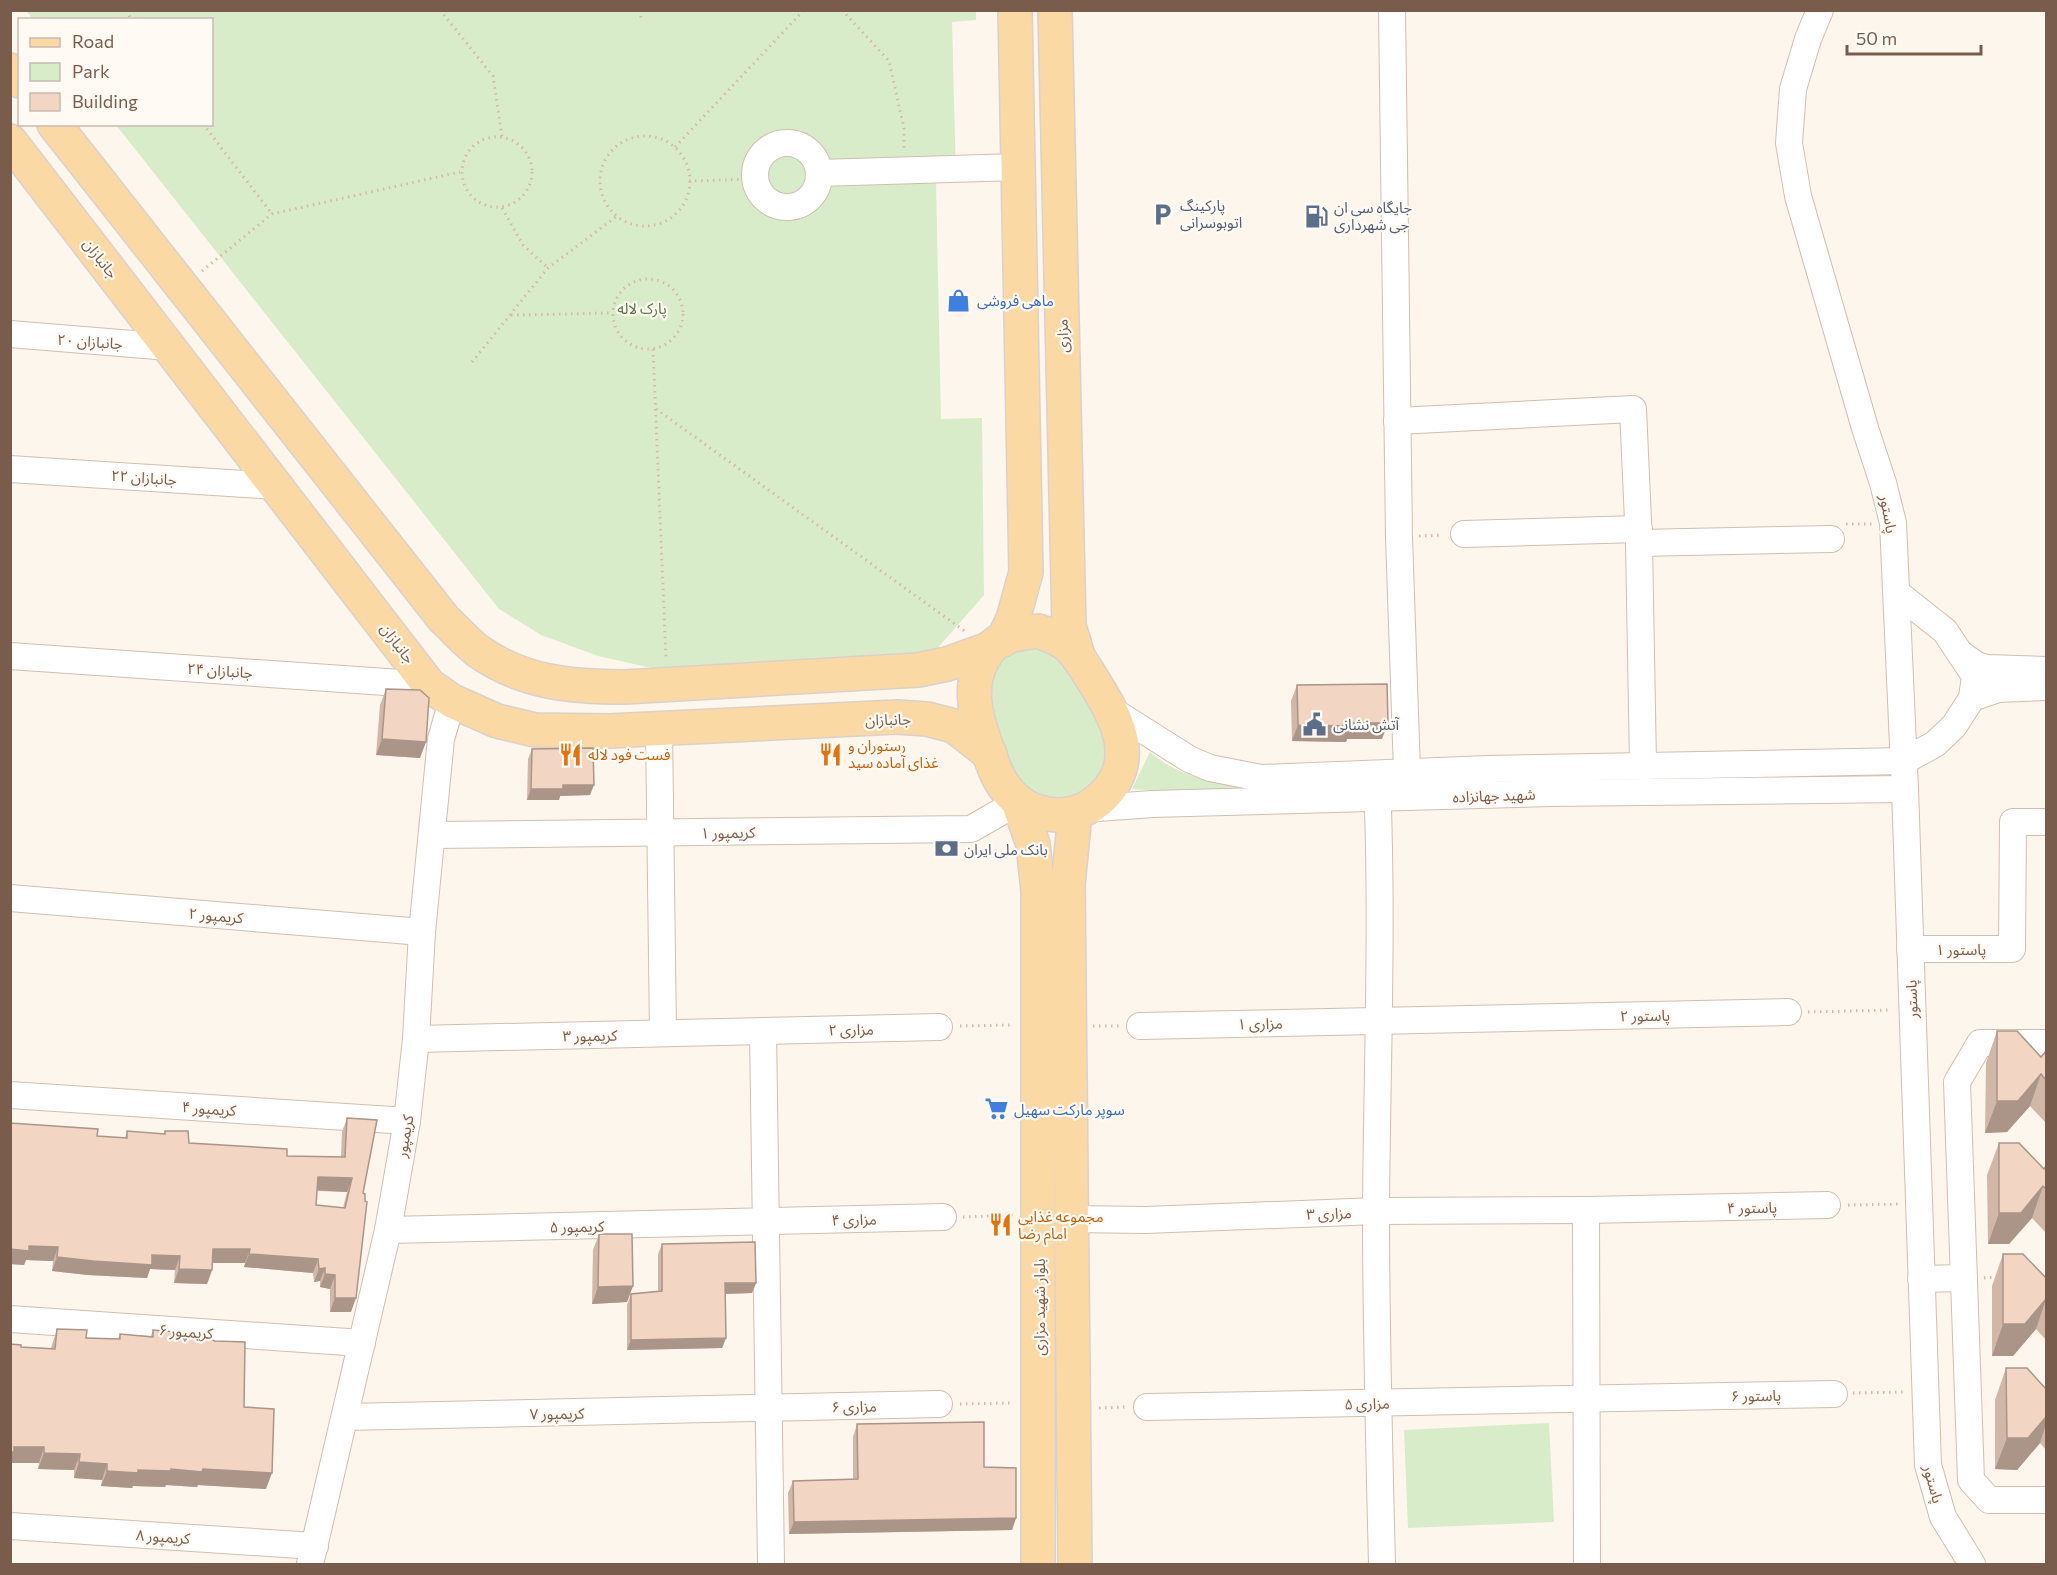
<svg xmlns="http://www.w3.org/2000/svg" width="2057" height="1575" viewBox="0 0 2057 1575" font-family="Commissioner,'Noto Sans Arabic',sans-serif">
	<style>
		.green { fill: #d8ecc9 }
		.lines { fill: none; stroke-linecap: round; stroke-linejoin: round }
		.minor-casing { stroke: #d1beb0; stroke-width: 28 }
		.major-casing { stroke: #dad1cd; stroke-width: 36 }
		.path { stroke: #d9b8a5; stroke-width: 3; stroke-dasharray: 1.5 4.5; stroke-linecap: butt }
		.minor { stroke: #fff; stroke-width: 26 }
		.major { stroke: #fbd9a5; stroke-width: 33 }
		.wall { fill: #d1b7a8; fill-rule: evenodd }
		.shaded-wall { fill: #aa9588 }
		.building { fill: #f3d5c3; stroke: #aa9588; stroke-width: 1.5; fill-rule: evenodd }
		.labels { text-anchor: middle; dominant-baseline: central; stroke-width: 4.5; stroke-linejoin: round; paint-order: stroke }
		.service-label { font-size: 15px; fill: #4e5e75; stroke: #fffaf3; text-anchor: start }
		.street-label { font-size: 15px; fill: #7a5c4d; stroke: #fffaf3 }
		.shop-label { font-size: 15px; fill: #366cbe; stroke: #fffaf3; text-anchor: start }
		.park-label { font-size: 15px; fill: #537a41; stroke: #fffaf3 }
		.food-label { font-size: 15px; fill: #c56008; stroke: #fffaf3; text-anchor: start }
	</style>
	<rect width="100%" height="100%" fill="#fdf6ec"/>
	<g class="green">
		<path d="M26,11h950v9l-24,2 4,157 -20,4 5,236 41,-1 2,177 -55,63 -273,11 -58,-13 -57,-21 -42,-26 -383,-484 96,-1v-104h-178z"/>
		<path d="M1028,648l19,4 20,14 35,55 8,26 -12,34 -17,14 -23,4 -14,-1 -19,-12 -9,-11 -28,-65 4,-41 16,-15z"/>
		<path d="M1150,752c34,31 87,33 130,41l-42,2 -106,-6z"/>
		<path d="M1549,1423l5,99 -146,6 -4,-98z"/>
	</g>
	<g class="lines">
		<defs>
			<g id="minor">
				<path d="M1392,10l7,527 8,234"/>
				<path d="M1820,10l-12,29 -15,50 -4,54 9,53 67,232 18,55 10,40 12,266 23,676 15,52 29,47"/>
				<circle cx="787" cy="175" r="32"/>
				<path d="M819,173l199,-6"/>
				<path d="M10,334l159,13"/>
				<path d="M1397,421l236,-12 6,134 4,222"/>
				<path d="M10,469l267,17"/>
				<path d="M1464,534l175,-5"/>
				<path d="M1639,543l192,-4"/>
				<path d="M1961,654l17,12 9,2 59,2"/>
				<path d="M10,656l419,29"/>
				<path d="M1972,698l26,-9 48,-2"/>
				<path d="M1113,711l76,48 21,9 51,10 227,-9 416,-8 31,-17 19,-18 18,-28 3,-22 -30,-45 -48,-38"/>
				<path d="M659,730l4,303"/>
				<path d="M1377,782c6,142 0,285 -1,428 0,118 3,236 6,354"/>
				<path d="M1084,809l68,-5 400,-11 353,-4"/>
				<path d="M432,835l539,-6 47,-27"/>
				<path d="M10,898l412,34"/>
				<path d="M1910,949h102l1,-127h33"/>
				<path d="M1140,1026l648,-14"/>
				<path d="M763,1031l8,533"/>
				<path d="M416,1039l523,-12"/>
				<path d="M2046,1043h-66l-23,39 14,398 18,20h57"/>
				<path d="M10,1095l397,26"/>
				<path d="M1586,1210l1,354"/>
				<path d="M1072,1219l74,1 230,-9 210,-1 241,-5"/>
				<path d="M388,1230l555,-13"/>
				<path d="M1921,1279l43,-1"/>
				<path d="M10,1319l352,24"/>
				<path d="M1147,1407l687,-13"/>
				<path d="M345,1417l594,-13"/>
				<path d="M10,1526l305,20"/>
				<path d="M310,1564l78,-334 19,-109 9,-82 6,-107 19,-193 11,-38"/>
			</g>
			<g id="major">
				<path d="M1055,10l14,616 10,33"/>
				<path d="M10,70l10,11"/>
				<path d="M54,124l390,495c11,10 22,23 34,32 45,32 94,36 147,36l293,-17 29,-6 42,-15"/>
				<path d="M10,141l419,544 23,16 45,20 38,9 74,1 288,-14 30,2 27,7 36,28"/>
				<path d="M1038,631c11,4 20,7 29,14 10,8 17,21 24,32 24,38 50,81 12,119 -28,28 -72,24 -96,-6 -11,-13 -15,-29 -21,-45 -12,-32 -20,-66 3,-95 11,-15 33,-17 49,-19z"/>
				<path d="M1003,640l10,-21 13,-47 -11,-562"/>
				<path d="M1018,802l15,42 5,47v673"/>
				<path d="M1075,814l-7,70 7,680"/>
			</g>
		</defs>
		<use href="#minor" class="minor-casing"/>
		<use href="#major" class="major-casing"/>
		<g class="path">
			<path d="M127,10l4,10"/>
			<path d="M440,10l53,66 9,61"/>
			<path d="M640,10l1,8"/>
			<path d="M842,10l47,51 15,67v23"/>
			<path d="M203,124l69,90"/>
			<circle cx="645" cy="181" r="45"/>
			<circle cx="497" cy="172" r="35"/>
			<path d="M675,147l129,-137"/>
			<path d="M689,181l66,-2"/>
			<path d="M502,208l21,37 25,23"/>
			<path d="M202,271l70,-57 188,-42"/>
			<circle cx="648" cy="314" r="35"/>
			<path d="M511,315l100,-2"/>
			<path d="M653,349l13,310"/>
			<path d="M472,362l76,-94 69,-52"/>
			<path d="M656,409l310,223"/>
			<path d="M1846,524h27"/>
			<path d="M1419,536l23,-1"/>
			<path d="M1808,1012l83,-2"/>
			<path d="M960,1026l53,-1"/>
			<path d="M1093,1026h26"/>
			<path d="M1848,1205l50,-1"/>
			<path d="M963,1217l50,-2"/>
			<path d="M1984,1278l14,-1"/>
			<path d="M1853,1393l51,-1"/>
			<path d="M960,1404l53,-1"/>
			<path d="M1099,1408l27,-1"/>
		</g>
		<use href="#minor" class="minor"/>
		<use href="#major" class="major"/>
	</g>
	<g class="wall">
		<path d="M1297,685l85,54h-35l-1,3 -54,-1 -1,-40z"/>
		<path d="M386,689l34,69 -44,-3 4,-50z"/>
		<path d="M532,749l58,46 -30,1 -1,4h-32l1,-41z"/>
		<path d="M1997,1031l44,26 5,-6v72l-16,-17 -23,26 -22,1 1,-70z"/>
		<path d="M347,1118l16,75 -12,119h-21v-23l-10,-2v-6l-6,1 -1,-9 -69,-6 1,-4h-32l-1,7 -5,14 -33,-1 1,-13 -25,-1 -3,9 -59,-3 -36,-4 1,-10 -27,-1 -2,5 -14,-1 87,-128 28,2 2,-7 37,3 1,-3 24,12 98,13 54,1 1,-25zM317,1191l30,1 -4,16 -27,-3z"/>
		<path d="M1999,1143l45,26 2,-3v67l-14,-15 -23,26h-21l-1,-69z"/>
		<path d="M599,1234l34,52 -6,16 -35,2 1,-54z"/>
		<path d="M662,1244l94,39 -4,10 -27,1 1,44 -4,10 -95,2v-45l4,-11 27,-3v-37z"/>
		<path d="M2003,1254l43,24v62l-10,-11 -23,27h-21v-70z"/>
		<path d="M57,1329l29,9 32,1 2,-5 31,2 2,-6 23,9 68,68 22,82 -68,-4 -1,2 -31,-2 -1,2 -32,-1 -1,2 -31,-2 1,-6 -28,-2v-8l-36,-1 1,-6h-29v-119l11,3 30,1z"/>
		<path d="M2006,1368l40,21v61l-6,-7 -23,27 -22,-1v-69z"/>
		<path d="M857,1424l127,43 32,51 -4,12 -223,4 -1,-41 5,-12 60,-2v-42z"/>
	</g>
	<g class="shaded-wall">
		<path d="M1352,723h36l-6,16h-35l-1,3 -54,-1 6,-16z"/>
		<path d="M382,739l44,3 -6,16 -44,-3z"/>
		<path d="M563,785h31l-4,10 -30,1 -1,4h-32l4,-11z"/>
		<path d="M2041,1074l-11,32 -23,26 -22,1 12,-32z"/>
		<path d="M318,1177l34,1 -5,14 -34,-2z"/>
		<path d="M2043,1186l-11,32 -23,26h-21l11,-31z"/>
		<path d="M29,1246l29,1 -5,14 -27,-1 -2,5 -14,-1v-15z"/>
		<path d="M213,1249h37l-5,14h-37z"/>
		<path d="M249,1254l69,5 -5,14 -69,-6z"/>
		<path d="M152,1255l28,1 -5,14 -25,-1 -3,9 -59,-3 -36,-4 5,-14z"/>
		<path d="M325,1268l-5,13 -6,1 5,-13z"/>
		<path d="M179,1269l33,1 -5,14 -33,-1z"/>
		<path d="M325,1274l10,1 -5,14 -10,-2z"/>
		<path d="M725,1283h31l-4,10 -31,1z"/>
		<path d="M633,1286l-6,16 -35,2 6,-17z"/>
		<path d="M335,1298h21l-5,14h-21z"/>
		<path d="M2046,1299l-10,30 -23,27h-21l11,-32z"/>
		<path d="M726,1338l-4,10 -95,2 4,-10z"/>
		<path d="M2046,1417v7l-6,19 -23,27 -22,-1 12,-31z"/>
		<path d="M14,1447h30l-5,16h-29v-11z"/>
		<path d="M44,1453l36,1 -6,16 -36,-1z"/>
		<path d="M79,1462l28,2 -5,16 -28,-2z"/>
		<path d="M171,1469h32l69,4 -6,16 -68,-4 -1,2 -31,-2 -1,2 -32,-1 -1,2 -31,-2 6,-15z"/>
		<path d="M1016,1518l-4,12 -223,4 5,-12z"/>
	</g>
	<g class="building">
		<path d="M1387,684l1,39h-36v3l-54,-1 -1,-40z"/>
		<path d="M386,689l34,1 9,8 -3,44 -44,-3z"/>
		<path d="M593,748l1,37h-31v4h-32l1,-40z"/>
		<path d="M1997,1031h20l24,26 5,-6v29l-5,-6 -23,27h-21z"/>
		<path d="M347,1118l30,2 -14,73 2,1v7l2,1 -11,96h-21v-23l-10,-1v-6l-6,1 -1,-10 -69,-5 1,-5h-37l-1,21 -33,-1 1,-13 -28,-1v10l-59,-4 -36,-4 1,-10 -29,-1v5l-19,-2v-126l88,6 -1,7 30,2v-7l38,3v-3h23l1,12 98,6v7l58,1zM318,1177l34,1 -7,30 -29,-3z"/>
		<path d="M1999,1143h20l25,26 2,-3v23l-3,-3 -22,27h-22z"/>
		<path d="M599,1234h33l1,52 -35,1z"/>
		<path d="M755,1242l1,41h-31l1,55 -95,2v-46l31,-3v-47z"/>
		<path d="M2003,1254h20l23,24v21l-21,25h-22z"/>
		<path d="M57,1329l30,1 -1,8 34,1v-5l33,3v-7l24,2 -1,7 17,-7 22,9 30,1 -1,65 30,2 -2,64 -69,-4 -1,3 -31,-3v2l-33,-1v3l-31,-2v-7l-28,-2 1,-8 -36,-1v-6h-30v5h-4v-108l11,1v2l34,2z"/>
		<path d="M2006,1368h21l19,21v28l-18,21h-21z"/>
		<path d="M984,1422v45l32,1v50l-222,4 -1,-41 65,-2 -1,-55z"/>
	</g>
	<defs>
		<symbol id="parking-bare" viewBox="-9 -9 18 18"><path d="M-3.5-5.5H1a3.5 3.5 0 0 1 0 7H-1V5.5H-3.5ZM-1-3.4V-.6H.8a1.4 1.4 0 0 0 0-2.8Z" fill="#5c6f8a" stroke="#fffaf3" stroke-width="2.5" paint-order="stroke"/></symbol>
		<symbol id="fuel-bare" viewBox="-9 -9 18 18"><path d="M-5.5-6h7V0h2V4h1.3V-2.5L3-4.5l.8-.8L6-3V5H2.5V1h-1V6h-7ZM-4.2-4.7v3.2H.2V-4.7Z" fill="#5c6f8a" stroke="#fffaf3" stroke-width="2.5" paint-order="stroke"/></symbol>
		<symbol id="shop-bare" viewBox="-9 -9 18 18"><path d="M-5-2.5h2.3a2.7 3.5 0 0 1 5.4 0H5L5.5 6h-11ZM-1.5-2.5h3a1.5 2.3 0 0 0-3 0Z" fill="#3f7fe0" stroke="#fffaf3" stroke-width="2.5" paint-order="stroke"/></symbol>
		<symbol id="civic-bare" viewBox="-9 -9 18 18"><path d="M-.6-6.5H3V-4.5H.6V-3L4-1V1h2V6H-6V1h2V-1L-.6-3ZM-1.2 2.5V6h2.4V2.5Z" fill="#5c6f8a" stroke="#fffaf3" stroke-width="2.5" paint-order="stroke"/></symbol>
		<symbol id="restaurant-bare" viewBox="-9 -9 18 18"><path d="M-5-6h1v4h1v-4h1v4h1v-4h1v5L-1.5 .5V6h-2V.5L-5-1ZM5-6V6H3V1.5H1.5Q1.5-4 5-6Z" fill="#e8710a" stroke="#fffaf3" stroke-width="2.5" paint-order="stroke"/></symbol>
		<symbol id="bank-bare" viewBox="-9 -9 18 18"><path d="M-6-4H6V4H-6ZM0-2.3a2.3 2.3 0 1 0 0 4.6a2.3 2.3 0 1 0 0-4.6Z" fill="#5c6f8a" stroke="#fffaf3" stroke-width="2.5" paint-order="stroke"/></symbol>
		<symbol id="supermarket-bare" viewBox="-9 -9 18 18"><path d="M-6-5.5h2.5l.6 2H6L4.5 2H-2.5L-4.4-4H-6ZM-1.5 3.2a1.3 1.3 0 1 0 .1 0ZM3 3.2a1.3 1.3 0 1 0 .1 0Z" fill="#3f7fe0" stroke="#fffaf3" stroke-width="2.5" paint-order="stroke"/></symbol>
	</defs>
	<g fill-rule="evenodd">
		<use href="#parking-bare" x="1146" y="198" width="33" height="33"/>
		<use href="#fuel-bare" x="1300" y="200" width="33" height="33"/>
		<use href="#shop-bare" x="942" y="284" width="33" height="33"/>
		<use href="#civic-bare" x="1298" y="708" width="33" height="33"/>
		<use href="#restaurant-bare" x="554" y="738" width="33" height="33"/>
		<use href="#restaurant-bare" x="814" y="738" width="33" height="33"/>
		<use href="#bank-bare" x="930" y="832" width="33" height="33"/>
		<use href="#supermarket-bare" x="980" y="1092" width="33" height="33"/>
		<use href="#restaurant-bare" x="984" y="1208" width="33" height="33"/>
	</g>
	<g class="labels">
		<g class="service-label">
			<text x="1180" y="205">پارکینگ<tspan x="1180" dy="17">اتوبوسرانی</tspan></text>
			<text x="1334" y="207">جایگاه سی ان<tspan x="1334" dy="17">جی شهرداری</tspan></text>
			<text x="1333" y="724">آتش نشانی</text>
			<text x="964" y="849">بانک ملی ایران</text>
		</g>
		<g class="street-label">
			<text transform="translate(101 258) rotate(52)">جانبازان</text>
			<text transform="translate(1062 336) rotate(-91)">مزاری</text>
			<text transform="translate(90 341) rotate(4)">جانبازان ۲۰</text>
			<text transform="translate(144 477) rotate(4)">جانبازان ۲۲</text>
			<text transform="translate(1889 514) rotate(80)">پاستور</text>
			<text transform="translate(398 643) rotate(53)">جانبازان</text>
			<text transform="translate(220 670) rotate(4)">جانبازان ۲۴</text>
			<text transform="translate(888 719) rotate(-1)">جانبازان</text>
			<text transform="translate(1494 795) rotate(-2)">شهید جهانزاده</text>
			<text transform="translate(728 832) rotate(-1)">کریمپور ۱</text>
			<text transform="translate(216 915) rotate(5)">کریمپور ۲</text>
			<text x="1961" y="949">پاستور ۱</text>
			<text transform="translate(1911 999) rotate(-92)">پاستور</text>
			<text transform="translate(1645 1015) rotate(-1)">پاستور ۲</text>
			<text transform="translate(1260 1023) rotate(-1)">مزاری ۱</text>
			<text transform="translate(851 1029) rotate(-1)">مزاری ۲</text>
			<text transform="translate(590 1035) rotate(-1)">کریمپور ۳</text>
			<text transform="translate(209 1108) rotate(4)">کریمپور ۴</text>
			<text transform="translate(404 1136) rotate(-80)">کریمپور</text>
			<text transform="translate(1752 1207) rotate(-1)">پاستور ۴</text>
			<text transform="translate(1329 1213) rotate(-2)">مزاری ۳</text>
			<text transform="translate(854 1219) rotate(-1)">مزاری ۴</text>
			<text transform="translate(577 1226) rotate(-1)">کریمپور ۵</text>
			<text transform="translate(1039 1307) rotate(-90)">بلوار شهید مزاری</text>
			<text transform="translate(186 1331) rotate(4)">کریمپور ۶</text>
			<text transform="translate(1756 1395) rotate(-1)">پاستور ۶</text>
			<text transform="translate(1367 1403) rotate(-1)">مزاری ۵</text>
			<text transform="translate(854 1406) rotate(-1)">مزاری ۶</text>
			<text transform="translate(557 1413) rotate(-1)">کریمپور ۷</text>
			<text transform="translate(1934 1484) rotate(75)">پاستور</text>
			<text transform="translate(163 1536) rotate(4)">کریمپور ۸</text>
		</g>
		<g class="shop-label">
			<text x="977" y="300">ماهی فروشی</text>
			<text x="1014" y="1109">سوپر مارکت سهیل</text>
		</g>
		<g class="park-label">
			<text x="642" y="308">پارک لاله</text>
		</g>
		<g class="food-label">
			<text x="848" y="745">رستوران و<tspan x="848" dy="17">غذای آماده سید</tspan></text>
			<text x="588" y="754">فست فود لاله</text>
			<text x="1018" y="1216">مجموعه غذایی<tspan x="1018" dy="17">امام رضا</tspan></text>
		</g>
	</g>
	<rect width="2057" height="1575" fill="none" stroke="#7a5c4d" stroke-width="24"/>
	<rect x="18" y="18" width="195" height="108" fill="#fffaf3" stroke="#cabbb1" stroke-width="1.5"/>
	<rect x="30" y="38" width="30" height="9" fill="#fbd9a5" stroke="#cabbb1" stroke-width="1.5"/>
	<text x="72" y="48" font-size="18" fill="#7a5c4d">Road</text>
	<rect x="30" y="63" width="30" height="18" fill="#d8ecc9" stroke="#cabbb1" stroke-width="1.5"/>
	<text x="72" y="78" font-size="18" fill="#7a5c4d">Park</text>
	<rect x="30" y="93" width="30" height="18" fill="#f3d5c3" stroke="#cabbb1" stroke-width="1.5"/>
	<text x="72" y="108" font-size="18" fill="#7a5c4d">Building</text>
	<path d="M1847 45v9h134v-9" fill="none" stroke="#7a5c4d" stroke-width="3"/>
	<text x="1856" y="45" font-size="18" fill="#7a5c4d" stroke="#fffaf3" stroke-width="4.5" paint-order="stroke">50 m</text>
</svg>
